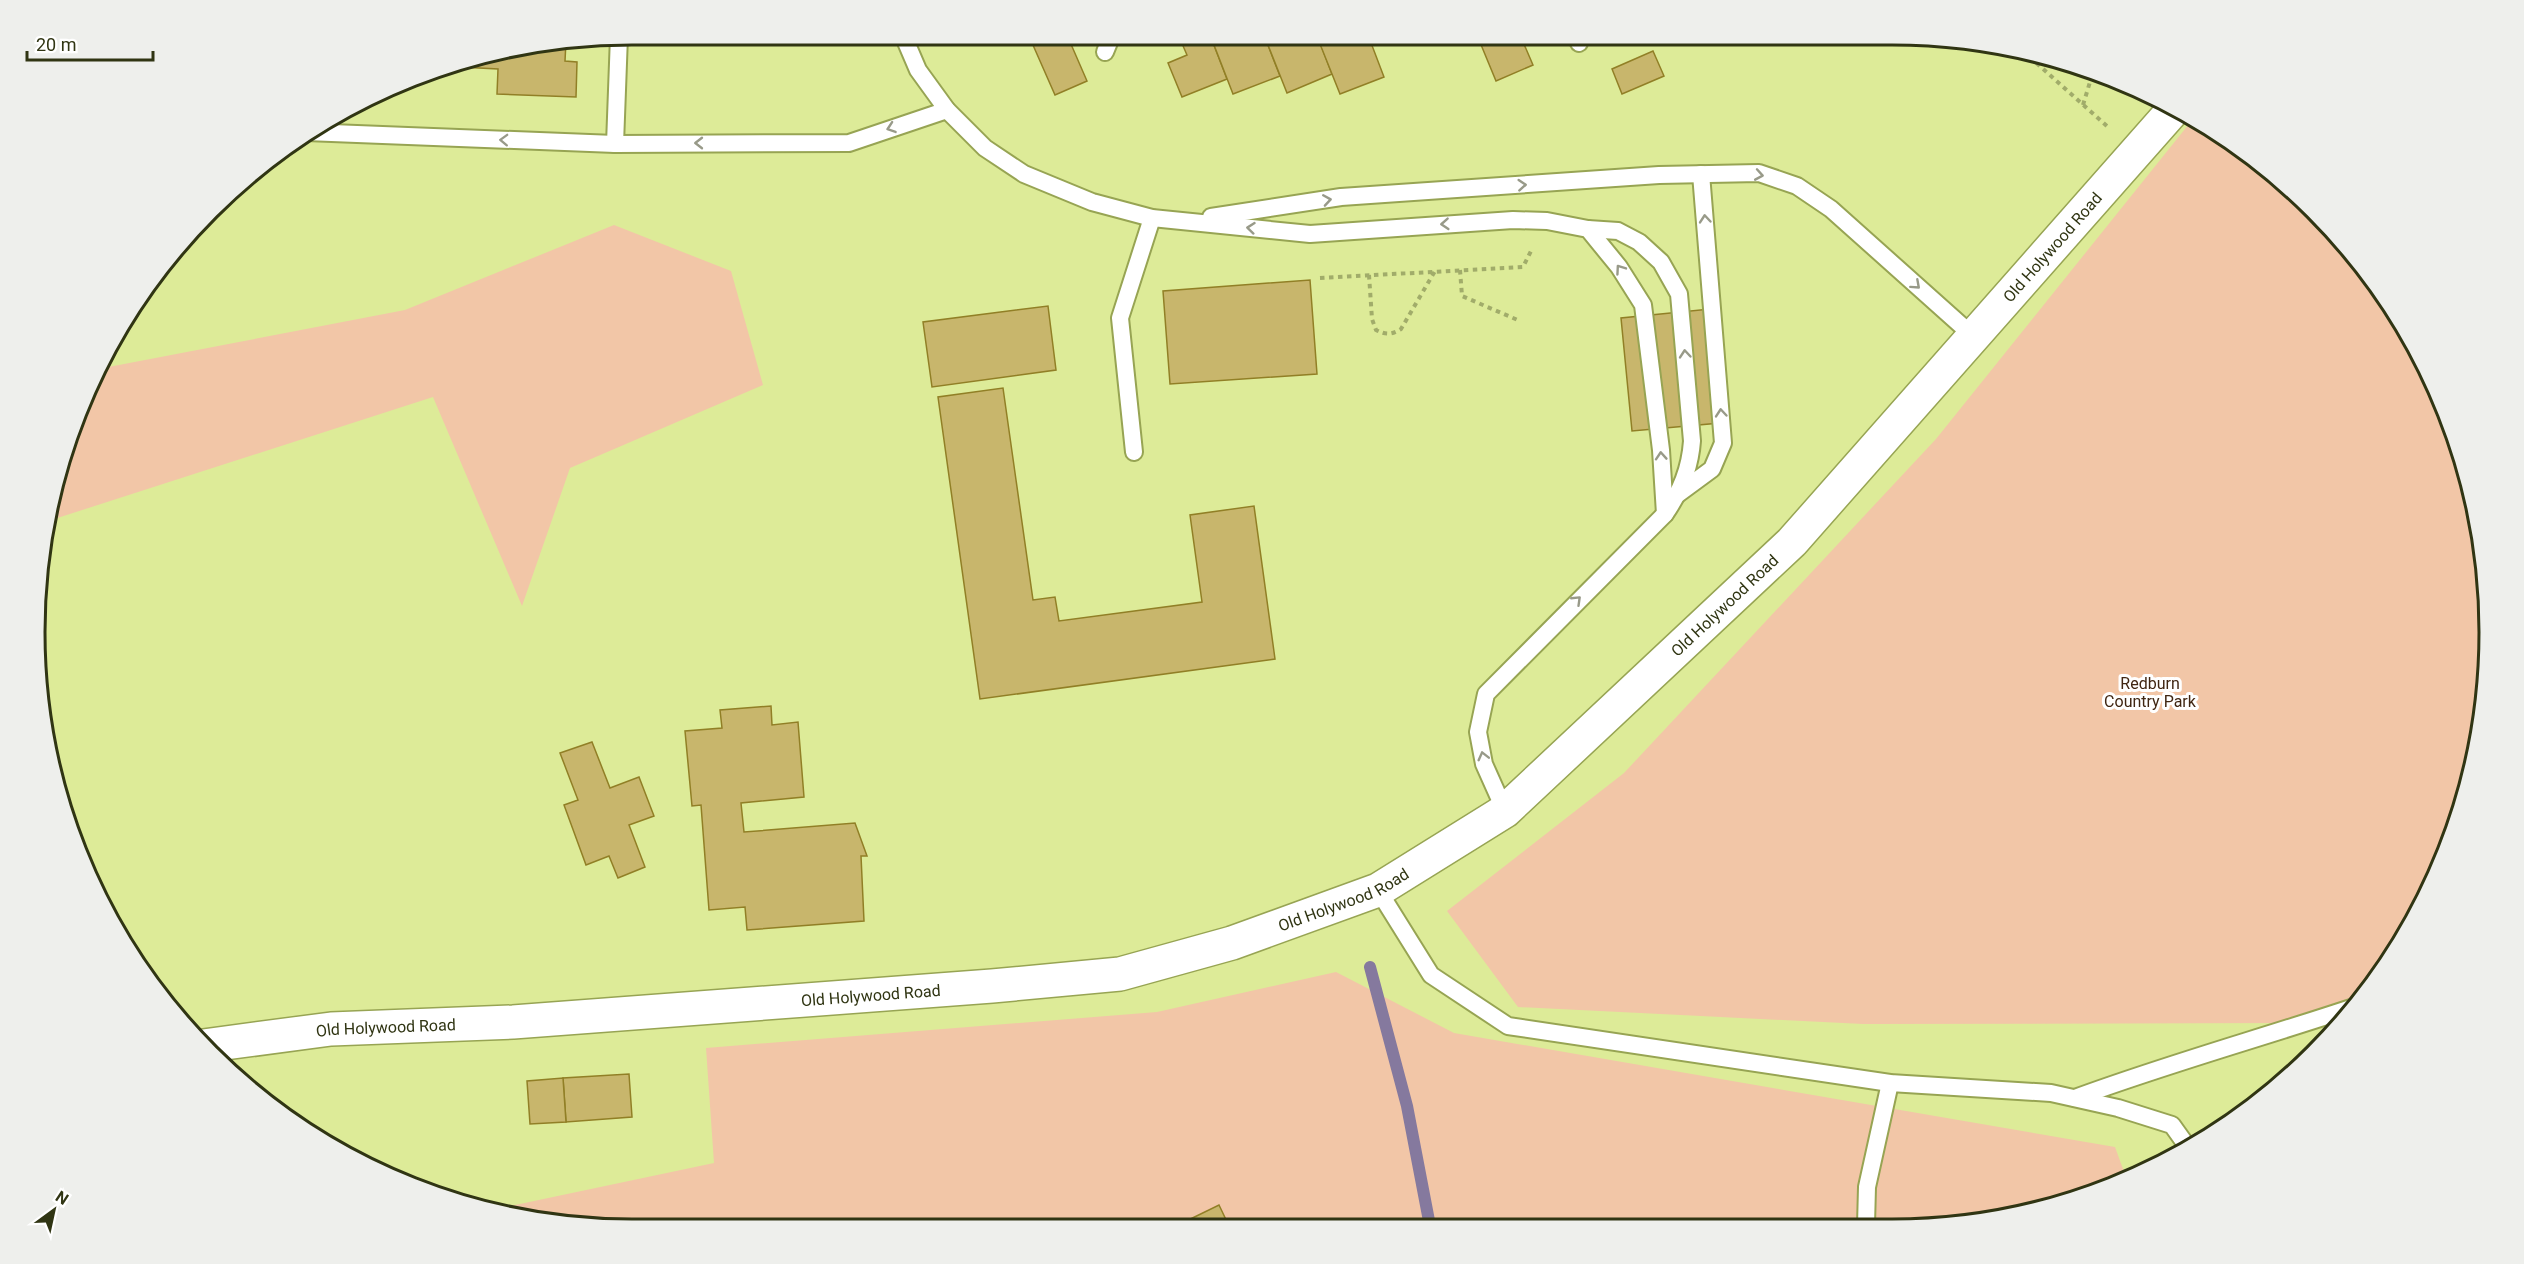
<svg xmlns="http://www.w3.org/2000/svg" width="2524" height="1264" viewBox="0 0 2524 1264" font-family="Roboto,sans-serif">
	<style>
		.green { fill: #f2c6a7 }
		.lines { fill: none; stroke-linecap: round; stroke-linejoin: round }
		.stream { stroke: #85799e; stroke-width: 12 }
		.building { fill: #c8b66c; stroke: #917f26; stroke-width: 1.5 }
		.service-casing { stroke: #97a453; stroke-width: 20 }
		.tertiary-casing { stroke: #97a453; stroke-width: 36 }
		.path { stroke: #a1ac6a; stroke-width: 4; stroke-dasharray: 4.5 4.5; stroke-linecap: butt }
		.service { stroke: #fff; stroke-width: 16 }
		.tertiary { stroke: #fff; stroke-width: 33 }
		.oneway { stroke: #989a89 }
		.labels { text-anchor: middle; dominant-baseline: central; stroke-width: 6; stroke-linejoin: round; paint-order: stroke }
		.street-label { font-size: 16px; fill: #303513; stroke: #fff }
		.park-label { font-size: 16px; fill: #402612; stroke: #fff }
		.rim { fill: none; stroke: #303513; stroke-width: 3 }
	</style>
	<rect width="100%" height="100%" fill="#ddeb98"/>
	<g class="green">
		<path d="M2193,119l62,39 86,80 68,95 49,107 26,114 4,117 -19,115 -41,110 -85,127 -480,1 -345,-17 -71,-96 177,-138 312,-334z"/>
		<path d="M614,225l117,46 32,114 -193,83 -48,138 -89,-209 -388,125 35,-118 18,-35 307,-59z"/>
		<path d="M1336,972l118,61 661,114 12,33 -157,44 -1377,4 -106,-17 227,-48 -8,-115 451,-36z"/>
	</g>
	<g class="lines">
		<path class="stream" d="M1370,967l37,139 23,120"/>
	</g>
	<g class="building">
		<path d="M1067,35l20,46 -32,14 -26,-59z"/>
		<path d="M1189,35h21l17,44 -45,18 -14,-34 19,-8 -7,-16z"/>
		<path d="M1238,35h26l16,41 -47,18 -19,-49z"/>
		<path d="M1279,35h38l15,39 -45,19 -21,-53z"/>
		<path d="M1329,35h39l16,42 -44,17 -22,-55z"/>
		<path d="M1477,35h43l13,30 -37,16z"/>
		<path d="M1649,35l24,1 -20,8z"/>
		<path d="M566,41l-1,20 12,1 -1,35 -79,-3 1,-25 -58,-3 76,-20z"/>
		<path d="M1653,51l11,25 -42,18 -10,-25z"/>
		<path d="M1310,280l7,94 -147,10 -7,-93z"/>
		<path d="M1048,306l8,64 -124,17 -9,-65z"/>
		<path d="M1710,309l10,114 -88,8 -11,-113z"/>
		<path d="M1003,388l30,212 22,-3 4,24 143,-19 -12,-87 64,-9 21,153 -295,40 -42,-302z"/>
		<path d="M771,706l1,19 26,-3 6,75 -63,6 3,29 111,-9 12,33h-6l3,65 -117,9 -2,-23 -36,3 -8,-105 -9,1 -7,-75 37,-3 -2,-18z"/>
		<path d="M592,742l18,46 29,-11 15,39 -25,9 16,42 -27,11 -9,-22 -23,9 -22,-60 14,-5 -18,-47z"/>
		<path d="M629,1074l3,43 -66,5 -3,-44z"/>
		<path d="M563,1078l3,44 -36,2 -3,-43z"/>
		<path d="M1219,1205l10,21 -55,1z"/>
	</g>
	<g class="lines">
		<defs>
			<g id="service">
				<path d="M903,35l15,35 29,40 38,38 39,26 68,28 60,16 158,16 203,-14 34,1 41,8 31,38 24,38 18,145 4,64"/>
				<path d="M1576,35l3,8"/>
				<path d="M1105,52l7,-17"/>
				<path d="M306,132l309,12 234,-1 98,-33"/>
				<path d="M615,144l4,-108"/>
				<path d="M1211,217l130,-20 318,-22 100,-2 38,13 34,23 141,126"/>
				<path d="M1134,452l-14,-134 32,-100"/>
				<path d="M1678,494l34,-25 11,-26 -22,-269"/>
				<path d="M1505,811l-21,-47 -6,-32 8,-38 179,-180c16,-23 25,-45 27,-73l-13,-147 -18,-32 -22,-20 -21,-11 -30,-2"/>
				<path d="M1378,890l53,85 77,51 382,57 161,10 67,15 54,17 15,21"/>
				<path d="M2075,1098c92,-34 186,-60 279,-91"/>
				<path d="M1866,1225l1,-38 23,-104"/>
			</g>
			<g id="tertiary">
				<path id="s1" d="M203,1046l128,-17 182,-7 479,-36 128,-12 112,-31 146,-53 127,-79 287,-269 383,-434"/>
			</g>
		</defs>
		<use href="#service" class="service-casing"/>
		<use href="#tertiary" class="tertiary-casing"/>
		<g class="path">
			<path d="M2023,51l85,76"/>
			<path d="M2083,105l10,-33"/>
			<path d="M2301,200l99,120"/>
			<path d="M1460,270l2,26 58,25"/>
			<path d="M1369,275l3,44 4,11c10,5 15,5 25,-1l34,-58"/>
			<path d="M1320,278l203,-11 8,-16"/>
		</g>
		<use href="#service" class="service"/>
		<use href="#tertiary" class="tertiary"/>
	</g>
	<defs><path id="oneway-chevron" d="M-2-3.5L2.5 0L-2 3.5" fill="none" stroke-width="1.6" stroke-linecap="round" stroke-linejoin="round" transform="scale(1.5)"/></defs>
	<g class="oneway">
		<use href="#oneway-chevron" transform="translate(891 128) rotate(161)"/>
		<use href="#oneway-chevron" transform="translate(504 140) rotate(-178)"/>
		<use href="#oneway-chevron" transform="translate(699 143) rotate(180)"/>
		<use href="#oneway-chevron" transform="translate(1759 175) rotate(10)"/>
		<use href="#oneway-chevron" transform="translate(1522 185) rotate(-4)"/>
		<use href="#oneway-chevron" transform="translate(1327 200) rotate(-9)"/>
		<use href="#oneway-chevron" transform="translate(1705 219) rotate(-95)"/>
		<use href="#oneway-chevron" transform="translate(1445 224) rotate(176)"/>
		<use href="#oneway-chevron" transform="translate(1251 228) rotate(-174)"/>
		<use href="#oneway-chevron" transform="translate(1620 269) rotate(-125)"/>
		<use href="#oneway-chevron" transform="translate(1916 285) rotate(42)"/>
		<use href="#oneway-chevron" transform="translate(1685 354) rotate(-95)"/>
		<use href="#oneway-chevron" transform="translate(1721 413) rotate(-95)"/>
		<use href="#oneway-chevron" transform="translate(1661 456) rotate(-94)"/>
		<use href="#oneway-chevron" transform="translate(1577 600) rotate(-44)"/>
		<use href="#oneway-chevron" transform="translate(1483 756) rotate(-104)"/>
	</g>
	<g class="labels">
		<g class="street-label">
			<text stroke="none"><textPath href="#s1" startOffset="2128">Old Holywood Road</textPath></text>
			<text stroke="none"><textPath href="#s1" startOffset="1642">Old Holywood Road</textPath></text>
			<text stroke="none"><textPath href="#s1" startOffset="1156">Old Holywood Road</textPath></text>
			<text stroke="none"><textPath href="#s1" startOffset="670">Old Holywood Road</textPath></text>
			<text stroke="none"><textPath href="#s1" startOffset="184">Old Holywood Road</textPath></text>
		</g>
		<g class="park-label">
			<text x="2150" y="683">Redburn<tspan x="2150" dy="18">Country Park</tspan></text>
		</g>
	</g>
	<path d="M0 0H2524V1264H0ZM632 45H1892A587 587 0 0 1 2479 632V632A587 587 0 0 1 1892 1219H632A587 587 0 0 1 45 632V632A587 587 0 0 1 632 45Z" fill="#eeefec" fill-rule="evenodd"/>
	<path class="rim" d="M632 45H1892A587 587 0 0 1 2479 632V632A587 587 0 0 1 1892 1219H632A587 587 0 0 1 45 632V632A587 587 0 0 1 632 45Z"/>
	<g transform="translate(54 1210) rotate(33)" stroke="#ffffff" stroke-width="4.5" paint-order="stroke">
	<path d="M0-4.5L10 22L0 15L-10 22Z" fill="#303513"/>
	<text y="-9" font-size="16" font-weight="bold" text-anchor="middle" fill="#303513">N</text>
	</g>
	<path d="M27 51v9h126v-9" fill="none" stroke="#303513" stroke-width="3"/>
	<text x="36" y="51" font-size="18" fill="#303513" stroke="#ffffff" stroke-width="4.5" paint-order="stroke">20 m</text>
</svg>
